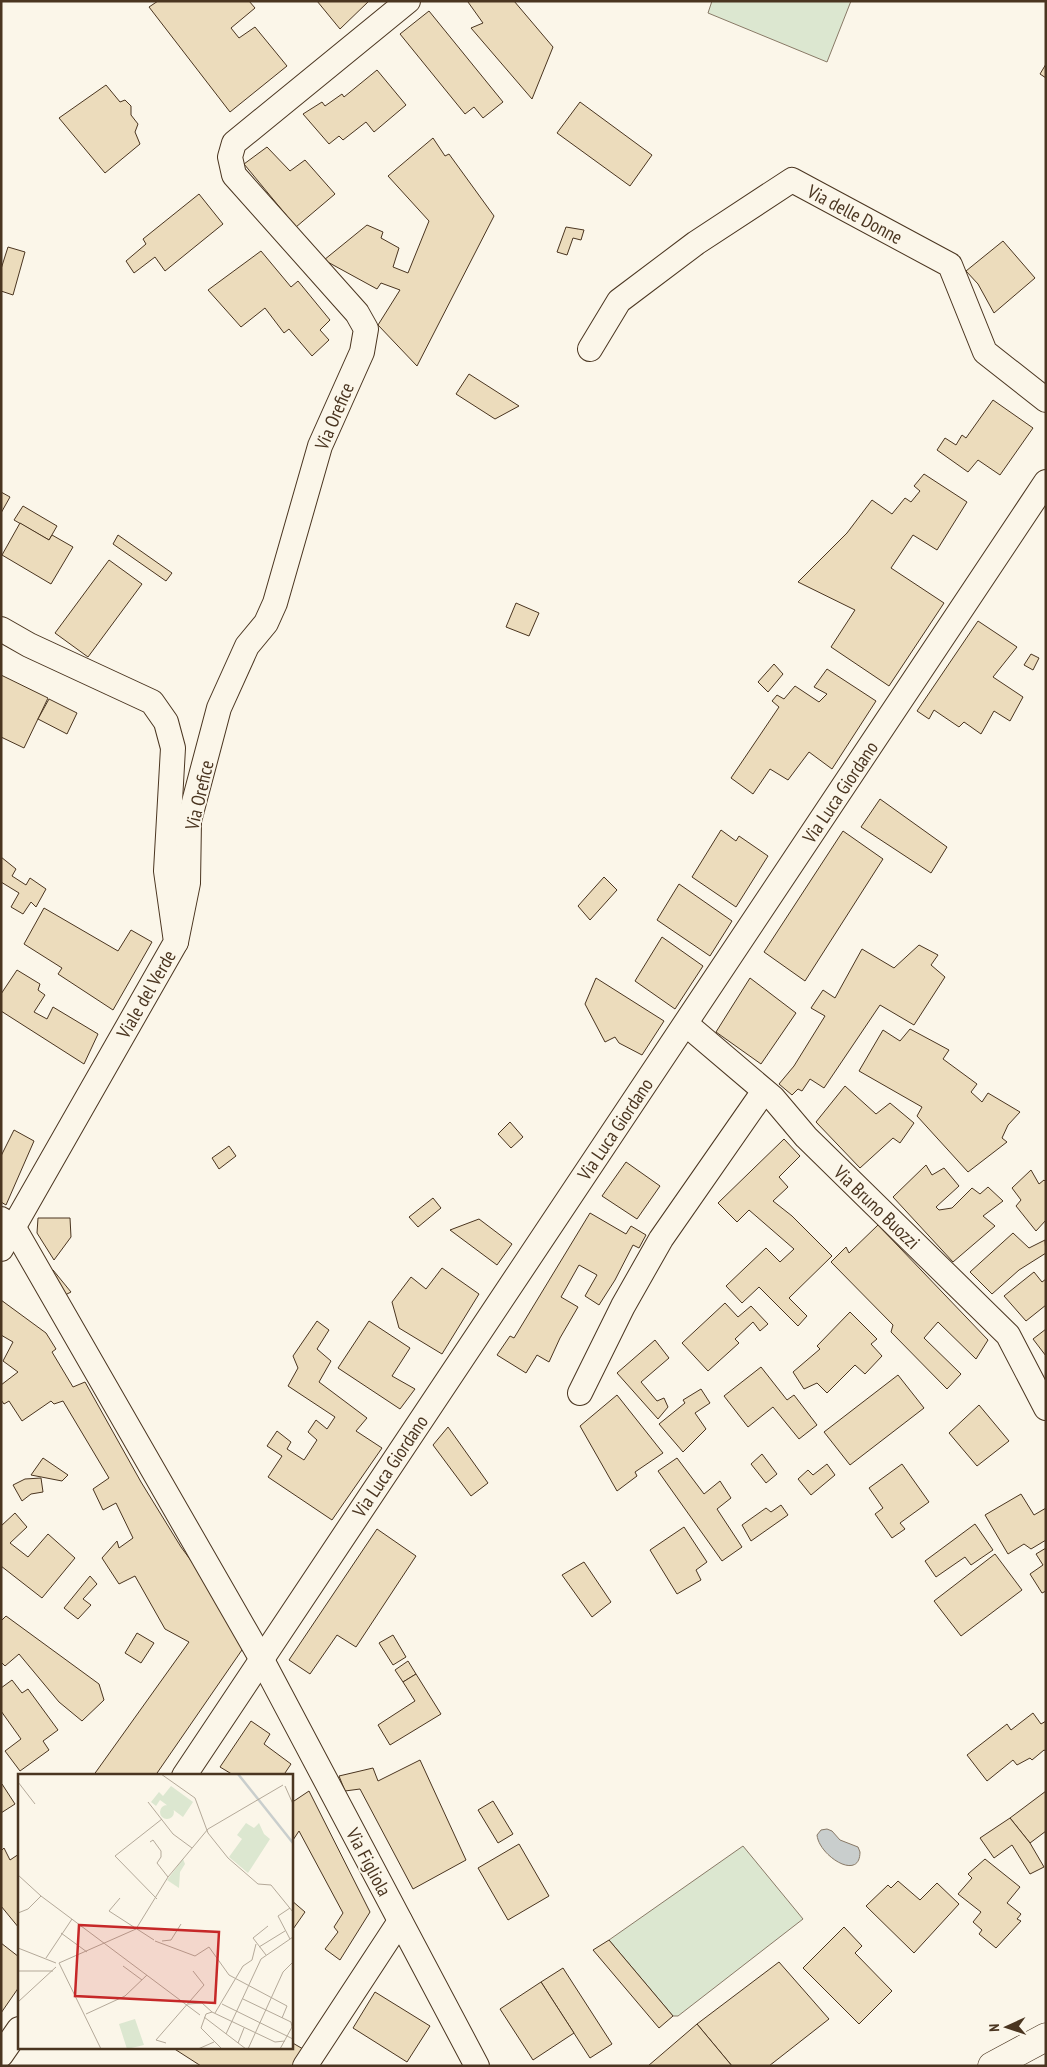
<svg xmlns="http://www.w3.org/2000/svg" width="1047" height="2067" viewBox="0 0 1047 2067" font-family="'PT Sans Narrow',sans-serif">
	<style>
		.green { fill: #dce7d0; stroke: #887966 }
		.water { fill: #c9cecd; stroke: #887966 }
		.building { fill: #ecdcbc; stroke: #4a3520 }
		.lines { fill: none; stroke-linecap: round; stroke-linejoin: round }
		.street-casing { stroke: #4a3520; stroke-width: 26 }
		.secondary-casing { stroke: #4a3520; stroke-width: 29 }
		.street { stroke: #fbf6e9; stroke-width: 24 }
		.secondary { stroke: #fbf6e9; stroke-width: 28 }
		.labels { text-anchor: middle; dominant-baseline: central; stroke-width: 4; stroke-linejoin: round; paint-order: stroke }
		.street-label { font-size: 19px; fill: #4a3520; stroke: #fbf6e9 }
		.inset-river { fill: none; stroke: #c9cecd; stroke-width: 2.5 }
		.inset-road { fill: none; stroke: #b4a999; stroke-width: 1 }
		.view { fill: #c62828; fill-opacity: 0.15; stroke: #c62828; stroke-width: 2.5 }
		.inset-edge { fill: none; stroke: #4a3520; stroke-width: 2.5 }
	</style>
	<rect width="100%" height="100%" fill="#fbf6e9"/>
	<g class="green">
		<path d="M712,1h139l-24,61 -119,-49z"/>
		<path d="M743,1846l60,73 -125,97h-5l-64,-76z"/>
	</g>
	<path class="water" d="M827,1829l5,2 8,9 18,7 2,5c0,30 -41,4 -43,-17l4,-5z"/>
	<g class="building">
		<path d="M158,1h91l6,7 -24,20 8,10 16,-11 32,39 -57,46 -81,-105z"/>
		<path d="M317,1h52l-29,28z"/>
		<path d="M469,1h45l39,46 -21,52 -61,-71 12,-5 -15,-21z"/>
		<path d="M429,11l74,91 -20,16 -9,-11 -9,7 -65,-80z"/>
		<path d="M1046,64v14l-6,-4z"/>
		<path d="M377,70l29,35 -32,27 -8,-10 -23,18 -4,-4 -10,8 -26,-30 19,-12 3,4 17,-12 2,3z"/>
		<path d="M106,85l14,17 5,-2 6,6v9l7,9 -3,8 5,12 -35,29 -46,-55z"/>
		<path d="M580,102l72,53 -22,31 -73,-53z"/>
		<path d="M433,138l12,18 4,-2 45,62 -77,150 -39,-41 22,-35 -19,-7 -4,6 -53,-29 43,-35 16,7 -2,6 18,10 -6,19 15,6 21,-52 -41,-45z"/>
		<path d="M267,147l23,24 15,-11 30,34 -39,33 -52,-63z"/>
		<path d="M199,194l24,30 -58,47 -10,-14 -21,16 -8,-12 20,-17 -3,-5z"/>
		<path d="M566,227l18,3 -3,10 -8,-2 -6,17 -10,-3z"/>
		<path d="M1003,241l32,37 -41,35 -16,-29 -12,-13z"/>
		<path d="M8,247l17,5 -12,43 -12,-4v-22z"/>
		<path d="M261,251l30,36 7,-6 32,39 -10,10 9,10 -17,16 -23,-27 -5,4 -19,-25 -24,19 -33,-37z"/>
		<path d="M469,374l50,32 -24,13 -39,-25z"/>
		<path d="M993,400l40,28 -33,47 -22,-15 -10,12 -31,-22 8,-12 11,7 6,-10 4,3z"/>
		<path d="M924,474l43,28 -30,48 -24,-15 -22,33 53,35 -55,83 -58,-39 24,-37 -57,-28 49,-49 25,-33 20,14 13,-16 6,4 9,-11 -6,-5z"/>
		<path d="M1,492l9,5 -9,16z"/>
		<path d="M23,506l34,20 -8,14 -35,-20z"/>
		<path d="M20,523l29,17 3,-5 21,12 -22,37 -49,-29z"/>
		<path d="M118,535l54,38 -6,8 -53,-37z"/>
		<path d="M109,560l33,24 -54,73 -33,-24z"/>
		<path d="M516,603l23,10 -10,23 -23,-9z"/>
		<path d="M978,621l39,26 -24,30 30,20 -13,24 -16,-10 -13,23 -17,-12 -5,5 -25,-17 -5,9 -12,-8z"/>
		<path d="M1031,654l8,4 -6,12 -9,-5z"/>
		<path d="M774,664l9,10 -15,18 -10,-10z"/>
		<path d="M827,669l49,32 -44,68 -23,-17 -21,28 -18,-11 -17,25 -22,-16 48,-71 -7,-6 5,-6 7,4 11,-13 24,16 8,-8 -13,-7z"/>
		<path d="M1,675l47,23 -24,50 -23,-11z"/>
		<path d="M49,699l28,14 -10,21 -29,-15z"/>
		<path d="M880,799l67,48 -16,26 -70,-46z"/>
		<path d="M721,830l15,11 3,-5 29,20 -32,51 -44,-30z"/>
		<path d="M843,831l40,28 -78,122 -41,-29z"/>
		<path d="M1,857l15,12 -4,7 14,9 4,-7 16,11 -10,18 -5,-5 -8,12 -12,-7 8,-14 -18,-11z"/>
		<path d="M604,877l13,13 -27,30 -12,-14z"/>
		<path d="M679,884l53,37 -22,35 -53,-36z"/>
		<path d="M44,908l74,43 13,-21 21,12 -39,68 -55,-36 4,-6 -38,-24z"/>
		<path d="M662,937l41,29 -28,43 -40,-28z"/>
		<path d="M919,945l19,10 -7,10 14,12 -31,48 -34,-20 -56,83 -14,-9 -8,12 -4,-2 -6,6 -13,-11 15,-18 31,-50 -14,-8 12,-18 12,8 27,-49 32,19z"/>
		<path d="M17,970l23,14 -2,6 7,5 -11,17 13,7 6,-12 45,27 -14,30 -83,-53v-17z"/>
		<path d="M596,978l68,43 -22,34 -23,-12 -4,-6 -10,5 -20,-38z"/>
		<path d="M750,978l46,35 -35,51 -45,-32z"/>
		<path d="M910,1029l39,21 -6,9 34,25 -6,8 11,10 6,-9 32,19 -12,13 -6,13 5,4 -39,30 -51,-56 5,-9 -63,-36 24,-41 17,11z"/>
		<path d="M845,1086l31,28 14,-11 24,20 -14,20 -7,-5 -33,30 -44,-46z"/>
		<path d="M510,1122l13,15 -12,11 -13,-14z"/>
		<path d="M14,1130l20,11 -28,64 -5,-3v-46z"/>
		<path d="M784,1139l16,17 -21,21 9,10 -15,14 19,15 40,40 -43,42 18,18 -9,10 -39,-39 -17,16 -16,-17 40,-38 14,14 14,-13 -45,-39 -12,12 -19,-19z"/>
		<path d="M229,1146l7,10 -17,13 -7,-11z"/>
		<path d="M626,1162l34,24 -23,33 -35,-23z"/>
		<path d="M926,1165l6,10 12,-7 15,18 -23,21 3,3 13,-2 20,-20 8,6 8,-7 15,14 -20,15 12,10 -42,36 -60,-65z"/>
		<path d="M1031,1170l8,14 5,-4 2,2v38l-10,11 -20,-25 5,-6 -9,-12z"/>
		<path d="M433,1198l8,10 -23,19 -9,-10z"/>
		<path d="M590,1213l36,21 5,-8 15,9 -7,13 -6,-3 -18,35 -16,25 -14,-9 12,-21 -18,-10 -18,32 17,10 -18,31 -11,24 -12,-7 -11,18 -29,-18 13,-19 4,2z"/>
		<path d="M38,1218h32l1,19 -17,23 -17,-27z"/>
		<path d="M479,1219l33,25 -15,21 -47,-35z"/>
		<path d="M878,1225l110,115 -12,19 -38,-37 -14,16 37,36 -14,15 -56,-57 2,-7 -62,-63 15,-15 3,6z"/>
		<path d="M1013,1233l16,15 16,-8 1,13 -27,17 -27,24 -22,-22z"/>
		<path d="M442,1268l37,26 -37,60 -43,-26 -7,-26 19,-25 15,12z"/>
		<path d="M53,1270l18,22 -10,5 -19,-22z"/>
		<path d="M1034,1272l8,10 4,-3v26l-20,16 -22,-25z"/>
		<path d="M1,1300l45,33 10,16 -4,3 21,35 12,-5 56,100 40,65 28,38 35,62 -89,129h-62l96,-134 -24,-13 -30,-53 -16,8 -17,-26 15,-17 2,7 14,-10 -17,-35 -13,7 -10,-21 16,-11 -46,-77 -9,3 -3,-3 -29,20 -13,-20 -5,3 -3,-4v-15l17,-13 -15,-11 10,-19 -12,-7z"/>
		<path d="M725,1303l13,14 13,-11 17,18 -8,7 -7,-9 -18,17 4,4 -31,28 -26,-28z"/>
		<path d="M850,1312l27,27 -6,5 11,12 -17,18 -10,-9 -28,28 -10,-10 -13,6 -11,-17 27,-23 -3,-3z"/>
		<path d="M317,1321l12,9 -12,19 14,12 -12,21 48,36 -11,13 26,17 -50,72 -64,-43 14,-21 -15,-10 10,-15 14,11 -4,7 17,11 13,-20 -9,-8 8,-12 11,9 8,-12 -47,-31 10,-18 -5,-12z"/>
		<path d="M369,1321l41,27 -18,28 23,13 -15,20 -62,-41z"/>
		<path d="M1046,1329v27l-13,-17z"/>
		<path d="M655,1340l14,18 -28,24 16,19 7,-3 4,9 -10,12 -41,-46z"/>
		<path d="M761,1367l26,33 7,-5 23,30 -18,14 -26,-32 -25,20 -24,-31z"/>
		<path d="M898,1375l26,33 -74,57 -26,-33z"/>
		<path d="M701,1389l9,14 -15,10 11,16 -23,23 -24,-28 26,-21 -2,-3z"/>
		<path d="M617,1395l46,58 -28,19 2,4 -20,15 -37,-65z"/>
		<path d="M979,1405l30,36 -32,25 -28,-33z"/>
		<path d="M448,1427l40,56 -17,13 -38,-51z"/>
		<path d="M762,1454l15,20 -11,9 -15,-19z"/>
		<path d="M43,1458l25,17 -6,6 -31,-6z"/>
		<path d="M677,1458l27,36 16,-13 11,17 -14,11 25,38 -20,14 -64,-90z"/>
		<path d="M827,1464l8,11 -24,20 -13,-16 10,-9 5,5z"/>
		<path d="M902,1464l27,38 -29,21 5,6 -13,9 -17,-24 8,-6 -14,-20z"/>
		<path d="M41,1478l2,14 -12,2 -9,7 -9,-16 12,-6z"/>
		<path d="M1021,1494l13,21 12,-7v32l-15,9 -7,-5 -16,10 -23,-39z"/>
		<path d="M781,1505l7,10 -37,26 -9,-16 24,-17 5,4z"/>
		<path d="M15,1513l12,14 -17,16 18,14 20,-23 27,24 -33,40 -41,-32v-40z"/>
		<path d="M975,1524l18,26 -22,15 -6,-8 -29,20 -11,-16z"/>
		<path d="M684,1527l23,35 -11,8 5,10 -24,14 -27,-44z"/>
		<path d="M377,1529l39,27 -60,91 -19,-12 -27,39 -21,-14z"/>
		<path d="M1046,1548v43l-4,2 -12,-19 13,-9 -7,-11z"/>
		<path d="M995,1554l27,36 -61,46 -27,-35z"/>
		<path d="M584,1562l27,40 -19,15 -30,-42z"/>
		<path d="M90,1576l7,8 -14,15 8,6 -13,14 -14,-11z"/>
		<path d="M6,1616l93,68 5,16 -22,21 -23,-19 -40,-48 -14,12 -4,-4v-41z"/>
		<path d="M137,1633l17,10 -13,20 -16,-10z"/>
		<path d="M393,1635l13,22 -13,8 -14,-22z"/>
		<path d="M408,1661l8,13 -13,8 -8,-12z"/>
		<path d="M416,1674l25,40 -51,31 -12,-20 37,-24 -12,-19z"/>
		<path d="M12,1680l10,13 6,-4 30,41 -15,11 6,9 -29,21 -15,-20 16,-12 -20,-28v-23z"/>
		<path d="M1033,1713l8,11 5,-3v30l-2,-1 -12,10 -2,-2 -13,7 -4,-5 -26,21 -20,-26 40,-31 4,6z"/>
		<path d="M251,1721l19,13 -6,10 27,20 -8,12h-48l-15,-9z"/>
		<path d="M420,1760l46,100 -53,29 -53,-100 -15,2 -6,-15 34,-8 5,13z"/>
		<path d="M2,1784l13,20 -14,9v-28z"/>
		<path d="M309,1791l61,121 -30,48 -15,-11 13,-17 -4,-5 9,-14 -44,-82 -8,12v-40z"/>
		<path d="M1046,1791v40l-16,12 -20,-25z"/>
		<path d="M493,1801l20,33 -15,9 -20,-33z"/>
		<path d="M1010,1818l20,25 14,24 -14,7 -18,-29 -18,13 -14,-20z"/>
		<path d="M519,1844l30,52 -41,24 -30,-52z"/>
		<path d="M4,1848l6,12 9,-6v74l-18,-22v-55z"/>
		<path d="M985,1859l35,28 -13,16 14,11 -4,5 4,2 -25,27 -17,-14 3,-4 -9,-8 8,-10 -23,-18 14,-16 -4,-4z"/>
		<path d="M898,1881l22,19 17,-17 22,21 -45,49 -48,-47 22,-21 3,3z"/>
		<path d="M291,1900l14,12 -14,20z"/>
		<path d="M844,1927l18,19 -7,7 37,38 -33,33 -56,-56z"/>
		<path d="M609,1940l64,76 -14,12 -66,-78z"/>
		<path d="M1,1943l18,14v30l-18,26z"/>
		<path d="M779,1962l50,57 -60,47h-37l-35,-42z"/>
		<path d="M563,1968l49,76 -22,14 -49,-76z"/>
		<path d="M541,1982l33,51 -41,27 -33,-51z"/>
		<path d="M375,1992l55,34 -23,36 -54,-34z"/>
		<path d="M697,2024l35,42h-84z"/>
		<path d="M291,2042l12,7 -11,17h-91l-28,-18h118z"/>
	</g>
	<g class="lines">
		<defs>
			<g id="street">
				<path d="M590,349l29,-48 77,-58 96,-63 158,85 35,87 61,48"/>
				<path d="M1,629l28,16 123,57 14,20 7,26 -7,123 10,71 -175,307"/>
				<path d="M176,942l12,-59 1,-62 30,-113 28,-62 19,-23 9,-20 45,-157 42,-94 4,-23 -9,-16 -123,-138 -4,-18 4,-14 174,-142"/>
				<path d="M686,1024l87,74 33,39 202,198 38,73"/>
				<path d="M1,1219l13,9 247,430 216,408"/>
				<path d="M580,1393l43,-87 38,-67 103,-148"/>
				<path d="M184,1776l862,-1294"/>
				<path d="M1,2055l18,-26"/>
				<path d="M305,2066l95,-145"/>
			</g>
			<path id="secondary" d="M992,2066l54,-29"/>
		</defs>
		<use href="#street" class="street-casing"/>
		<use href="#secondary" class="secondary-casing"/>
		<use href="#street" class="street"/>
		<use href="#secondary" class="secondary"/>
	</g>
	<g class="labels">
		<g class="street-label">
			<text transform="translate(855 214) rotate(28)">Via delle Donne</text>
			<text transform="translate(334 416) rotate(-67)">Via Orefice</text>
			<text transform="translate(840 792) rotate(-56)">Via Luca Giordano</text>
			<text transform="translate(199 795) rotate(-77)">Via Orefice</text>
			<text transform="translate(146 994) rotate(-60)">Viale del Verde</text>
			<text transform="translate(615 1129) rotate(-56)">Via Luca Giordano</text>
			<text transform="translate(877 1207) rotate(44)">Via Bruno Buozzi</text>
			<text transform="translate(390 1466) rotate(-56)">Via Luca Giordano</text>
			<text transform="translate(369 1862) rotate(62)">Via Figliola</text>
		</g>
	</g>
	<g transform="translate(18 1774)">
		<rect width="275" height="275" fill="#fbf6e9"/>
		<path d="M153,12l22,16 -10,15 -23,-17 -4,6 -5,-4 8,-10 4,4zM142 38a7 7 0 1 1 14 0a7 7 0 1 1-14 0ZM228,49l8,5 5,-5 5,11 6,5 -22,34 -19,-16 13,-18 -5,-4zM165,85l2,5 -5,8 -1,16 -12,-8zM117,245l9,26 -17,4 -8,-25z" fill="#dce7d0"/>
		<path class="inset-river" d="M220,0l55,69"/>
		<path class="inset-road" d="M143,0l34,24 13,35 20,25 30,26 13,1 22,27M0,8l17,22M267,12l8,18M130,28l25,32 19,14M132,68l3,-2 8,11v6l-4,6 11,14M0,101l23,21 159,119M102,124l-11,13 45,29M139,125l-42,-43 47,-37M272,134l-12,8 12,23M0,139l10,-4 13,-13M43,159l26,19M137,167l40,15 14,-9 20,28 58,31 -5,12M144,167l9,-1 10,-16M241,173l26,-16M0,174l38,15M248,181l-13,-17 15,-12M28,184l26,-39M41,189l77,-34 32,-52 40,-48 75,-44M41,189l42,86M105,192l19,14M0,197h35M225,225l48,23 1,5 -12,22M0,228l38,-35M170,230l14,-1 10,9 63,30 10,-1M204,230l71,35M194,238l-6,2 -5,14 21,21M197,239l28,-47 9,-6 4,-16M68,240l39,-18 22,-21M186,243l42,32M208,260l35,-75 32,-22M148,269l-10,-3 48,-55 -11,-14M220,269l6,-15M180,275l16,-7M230,275l35,-77 10,-10"/>
		<path class="view" d="M61,151l140,7 -4,71 -140,-7z"/>
		<rect width="275" height="275" class="inset-edge"/>
	</g>
	<rect width="1047" height="2067" fill="none" stroke="#4a3520" stroke-width="5"/>
	<g transform="translate(1007 2027) rotate(267)" stroke="#fbf6e9" stroke-width="4" paint-order="stroke">
	<path d="M0-4L9 19L0 12L-9 19Z" fill="#4a3520"/>
	<text y="-8" font-size="14" font-weight="bold" text-anchor="middle" fill="#4a3520">N</text>
	</g>
</svg>
